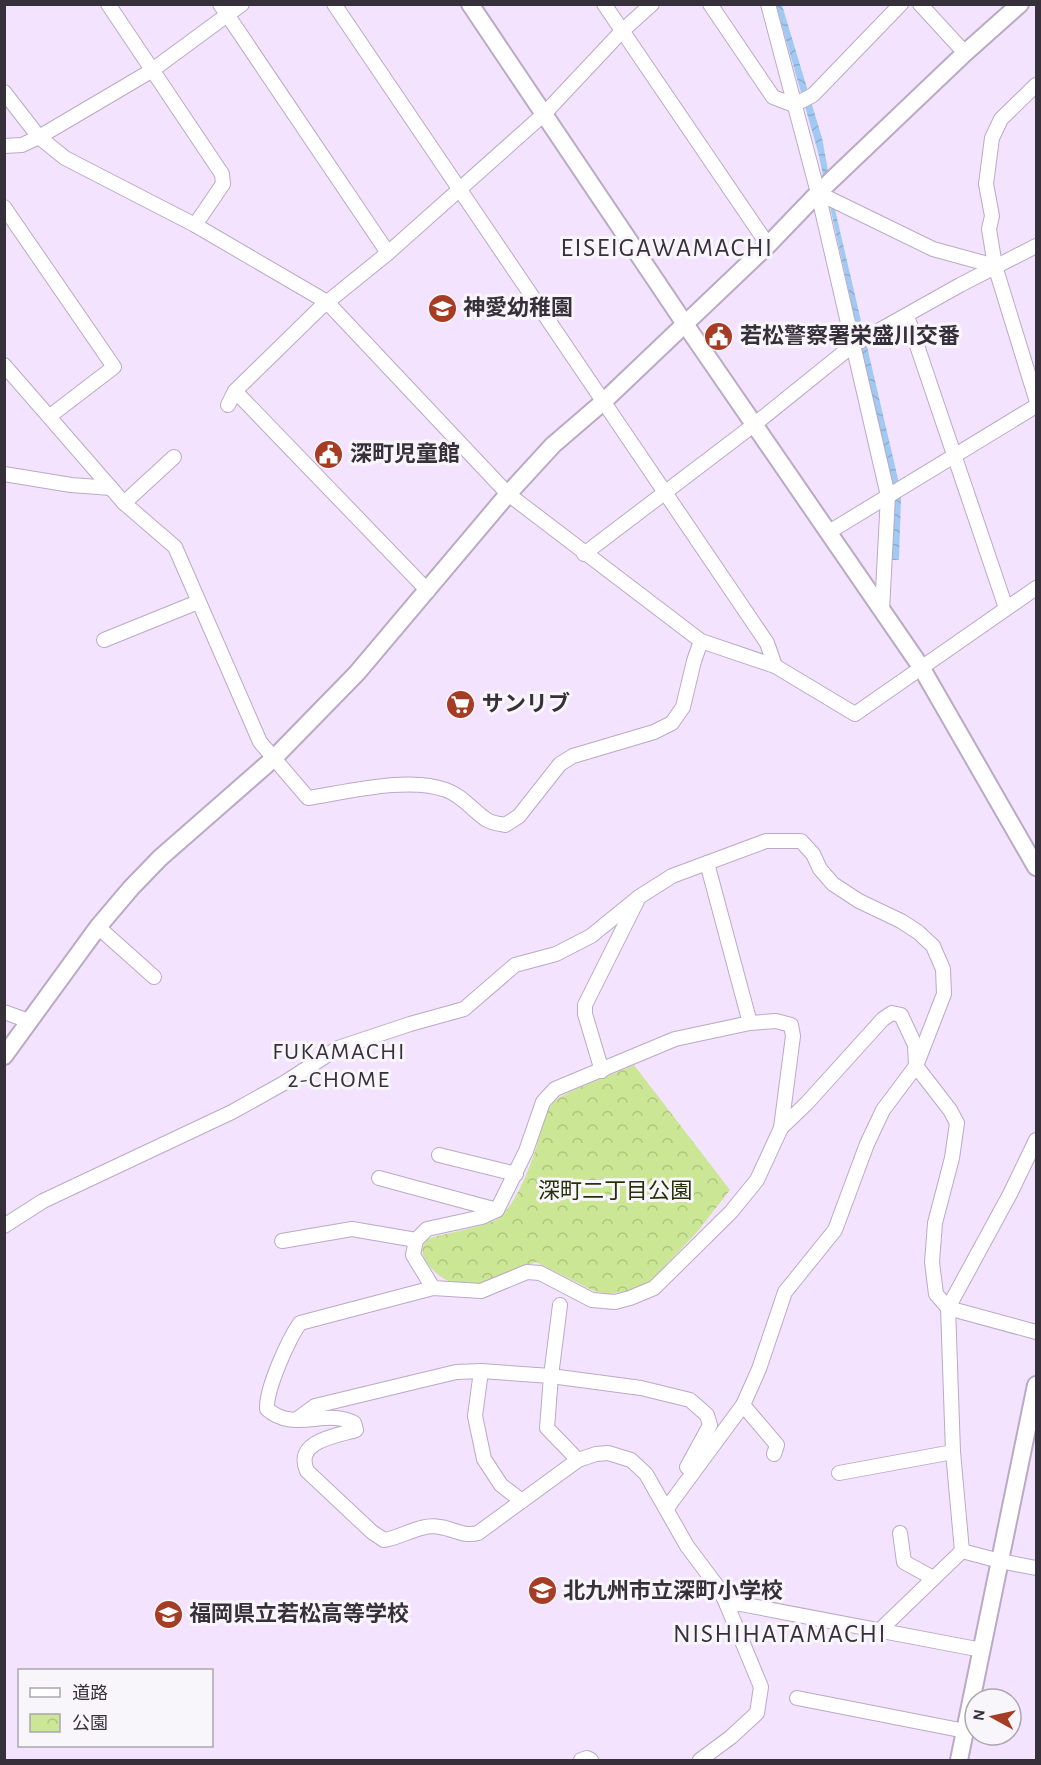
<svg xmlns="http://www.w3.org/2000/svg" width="1041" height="1765" viewBox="0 0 1041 1765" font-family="'Alegreya Sans','Noto Sans JP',sans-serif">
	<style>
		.park { fill: url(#park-crowns) }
		.water { fill: url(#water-waves) }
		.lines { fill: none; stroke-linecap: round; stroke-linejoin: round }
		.minor-casing { stroke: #baaac4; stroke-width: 16 }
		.tertiary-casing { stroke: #baaac4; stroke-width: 20 }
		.minor { stroke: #fff; stroke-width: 14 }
		.tertiary { stroke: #fff; stroke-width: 16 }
		.labels { text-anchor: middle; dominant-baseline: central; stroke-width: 6; stroke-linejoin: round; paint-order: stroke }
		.poi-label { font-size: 22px; font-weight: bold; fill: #36303a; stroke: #f9f6fb; text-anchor: start }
		.park-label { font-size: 22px; fill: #26310a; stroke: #f9f6fb }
		.neighbourhood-label { font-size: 24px; letter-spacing: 1.5px; fill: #36303a; stroke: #f9f6fb }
		.quarter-label { font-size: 26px; letter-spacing: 1.5px; fill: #36303a; stroke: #f9f6fb }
	</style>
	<defs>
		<pattern id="park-crowns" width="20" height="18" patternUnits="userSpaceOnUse" patternTransform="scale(1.5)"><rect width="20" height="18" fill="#cbe694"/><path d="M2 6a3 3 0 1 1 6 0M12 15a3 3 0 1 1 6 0" fill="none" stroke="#afc680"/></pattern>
		<pattern id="water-waves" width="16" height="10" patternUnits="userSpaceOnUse" patternTransform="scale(1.5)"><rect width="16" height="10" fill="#a0c9f3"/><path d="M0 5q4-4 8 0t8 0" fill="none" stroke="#8aadd1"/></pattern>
	</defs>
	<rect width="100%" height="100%" fill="#f3e3fe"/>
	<path class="park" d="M634,1065l96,125 -33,42 -48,51 -22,8 -19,3 -14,-3 -58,-29c-34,14 -80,41 -108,2 -7,-10 -8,-16 0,-25 20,-7 42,-9 63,-17 22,-7 39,-55 46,-77 4,-13 7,-33 17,-43 11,-11 62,-28 80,-37z"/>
	<path class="water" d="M776,5h6l40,133 14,76 62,265 3,19 -2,62h-7l2,-64 -76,-344z"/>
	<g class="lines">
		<defs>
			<g id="minor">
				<path d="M108,4l114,170 1,10 -28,41"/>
				<path d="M220,4l168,249"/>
				<path d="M334,4l433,639 8,23"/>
				<path d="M604,4l164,241"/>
				<path d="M710,4l63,93 21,8 19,-10 88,-91"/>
				<path d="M768,4l50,189 70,303 -6,114"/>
				<path d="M920,4l45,49"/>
				<path d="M1036,85l-35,34 -9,19 -6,46 6,32 -3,13 6,37 41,133"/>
				<path d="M4,92l35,45 26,21 130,67 132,77 181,192 193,147 74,25 80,48 181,-126"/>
				<path d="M4,146l18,-1 17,-8 112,-66 91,-67"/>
				<path d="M818,193l115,56 62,17"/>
				<path d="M4,207l110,160 -64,49"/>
				<path d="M907,316l99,292"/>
				<path d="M4,365l120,138 51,44 85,195 48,56c39,-6 101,-22 138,-8 17,6 27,21 41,30 5,3 13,4 18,5l14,-9 41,-52 13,-8 81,-24 18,-9 11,-16 11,-46 7,-20"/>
				<path d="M235,391l193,200"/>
				<path d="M228,405l7,-14 85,-83 68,-55 156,-139 78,-83 30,-27"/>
				<path d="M4,474l67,11 40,3"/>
				<path d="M124,503l50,-46"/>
				<path d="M829,532l207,-126"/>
				<path d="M584,554l171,-130 98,-79 107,-60 76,-39"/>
				<path d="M104,640l94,-38"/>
				<path d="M707,863l43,160"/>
				<path d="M98,927l56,50"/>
				<path d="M4,1012l25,9"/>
				<path d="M602,1071l-17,-57v-9l52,-104"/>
				<path d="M781,1128l26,-25 76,-84 9,-6 9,2 14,30 1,21 34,44 7,13 -5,35 -17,65 -3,39 4,32 12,14 88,24"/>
				<path d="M439,1155l77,19"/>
				<path d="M379,1178l118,32"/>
				<path d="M4,1226l39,-25 189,-89 52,-29 54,-35 72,-24 54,-15 51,-44 41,-11 35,-18 48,-39 33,-21 94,-35h35l12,13 7,15 13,15 26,17 42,20 17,11 15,14 10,23 1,25 -28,72 -33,44 -16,34 -32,86 -50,62 -26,77 -16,36 -76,103"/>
				<path d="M282,1241l70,-12 64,11"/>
				<path d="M433,1288l-20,-33 3,-15 11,-11 55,-12 15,-7 29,-59 17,-49 12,-13 120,-50 75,-16 26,-2 15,4 2,11 -12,92 -24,52 -26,32 -77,76 -24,10 -15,4 -23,-2 -52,-27 -13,-1 -46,19 -48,-3 -133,35c-12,17 -34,66 -33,86 27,24 59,-1 87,14l2,7c-20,6 -62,11 -49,41l65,61 12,8c19,-3 37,-17 56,-13 14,2 24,10 38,6l100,-73 18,-6 12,-1 23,7 15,14 41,72 33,44 7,15 34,82 -4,26 -26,24 -31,23"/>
				<path d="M560,1305l-9,71 -4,52 31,32"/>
				<path d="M481,1371l-6,45 9,43 17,26 21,16"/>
				<path d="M743,1405l34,40 -3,9"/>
				<path d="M296,1420l19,-14 141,-34 25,-1 70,5 90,12 49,12 17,15 3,10 -23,42"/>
				<path d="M839,1473l114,-21"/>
				<path d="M900,1533l4,29 29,16"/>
				<path d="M962,1551l-9,-99 -5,-144 62,-114 26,-54"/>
				<path d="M962,1551l38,10 36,7"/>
				<path d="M727,1605l14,-1 241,46"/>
				<path d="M881,1629l81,-78"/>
				<path d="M797,1698l168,33"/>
				<path d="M581,1760l6,-2 4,2"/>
			</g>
			<g id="tertiary">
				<path d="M470,4l215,320 236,343 115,200"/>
				<path d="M4,1056l94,-129 33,-39 29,-30 113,-99 84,-86 151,-179 45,-49 50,-43 165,-157 50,-52 147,-140 55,-49"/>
				<path d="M959,1760l77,-375"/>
			</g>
		</defs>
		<use href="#minor" class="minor-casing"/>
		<use href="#tertiary" class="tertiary-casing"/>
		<use href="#minor" class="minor"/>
		<use href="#tertiary" class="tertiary"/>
	</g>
	<defs>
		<symbol id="school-disc" viewBox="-11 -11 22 22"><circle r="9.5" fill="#a53c23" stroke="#f9f6fb"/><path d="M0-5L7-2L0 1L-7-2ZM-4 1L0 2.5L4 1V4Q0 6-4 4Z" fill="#fff"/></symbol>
		<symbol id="civic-disc" viewBox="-11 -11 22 22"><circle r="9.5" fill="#a53c23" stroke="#f9f6fb"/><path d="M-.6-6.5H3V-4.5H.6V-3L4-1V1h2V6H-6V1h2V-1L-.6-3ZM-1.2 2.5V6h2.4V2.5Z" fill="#fff"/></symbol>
		<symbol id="supermarket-disc" viewBox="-11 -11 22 22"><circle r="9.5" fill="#a53c23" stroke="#f9f6fb"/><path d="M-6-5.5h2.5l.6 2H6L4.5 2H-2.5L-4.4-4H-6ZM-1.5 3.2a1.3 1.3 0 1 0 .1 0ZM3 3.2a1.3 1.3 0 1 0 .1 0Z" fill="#fff"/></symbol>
	</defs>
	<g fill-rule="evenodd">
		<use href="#school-disc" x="426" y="292" width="33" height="33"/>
		<use href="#civic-disc" x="702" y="320" width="33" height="33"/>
		<use href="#civic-disc" x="312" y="438" width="33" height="33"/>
		<use href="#supermarket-disc" x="444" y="688" width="33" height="33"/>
		<use href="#school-disc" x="526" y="1574" width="33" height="33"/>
		<use href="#school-disc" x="152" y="1598" width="33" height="33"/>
	</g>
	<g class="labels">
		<g class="poi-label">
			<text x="463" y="308">神愛幼稚園</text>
			<text x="740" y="336">若松警察署栄盛川交番</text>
			<text x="350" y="454">深町児童館</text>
			<text x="482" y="704">サンリブ</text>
			<text x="563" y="1591">北九州市立深町小学校</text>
			<text x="189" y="1614">福岡県立若松高等学校</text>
		</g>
		<g class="park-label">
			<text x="615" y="1191">深町二丁目公園</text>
		</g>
		<g class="neighbourhood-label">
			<text x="339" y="1052">FUKAMACHI<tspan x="339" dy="28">2-CHOME</tspan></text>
		</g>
		<g class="quarter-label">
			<text x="667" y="248">EISEIGAWAMACHI</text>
			<text x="780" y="1634">NISHIHATAMACHI</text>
		</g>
	</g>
	<rect width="1041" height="1765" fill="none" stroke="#36303a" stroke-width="12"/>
	<rect x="18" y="1669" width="195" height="78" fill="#f9f6fb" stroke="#aba7ae" stroke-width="1.5"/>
	<rect x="30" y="1688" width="30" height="9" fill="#ffffff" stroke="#aba7ae" stroke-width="1.5"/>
	<text x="72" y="1699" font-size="18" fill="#36303a">道路</text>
	<rect x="30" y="1714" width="30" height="18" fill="url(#park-crowns)" stroke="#aba7ae" stroke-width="1.5"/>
	<text x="72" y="1729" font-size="18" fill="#36303a">公園</text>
	<g transform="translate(993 1717) rotate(278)"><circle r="28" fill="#f9f6fb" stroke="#aba7ae" stroke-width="1.5"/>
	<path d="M0-4.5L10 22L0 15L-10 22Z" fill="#a53c23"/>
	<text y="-9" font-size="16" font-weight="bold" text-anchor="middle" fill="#36303a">N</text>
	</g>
</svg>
